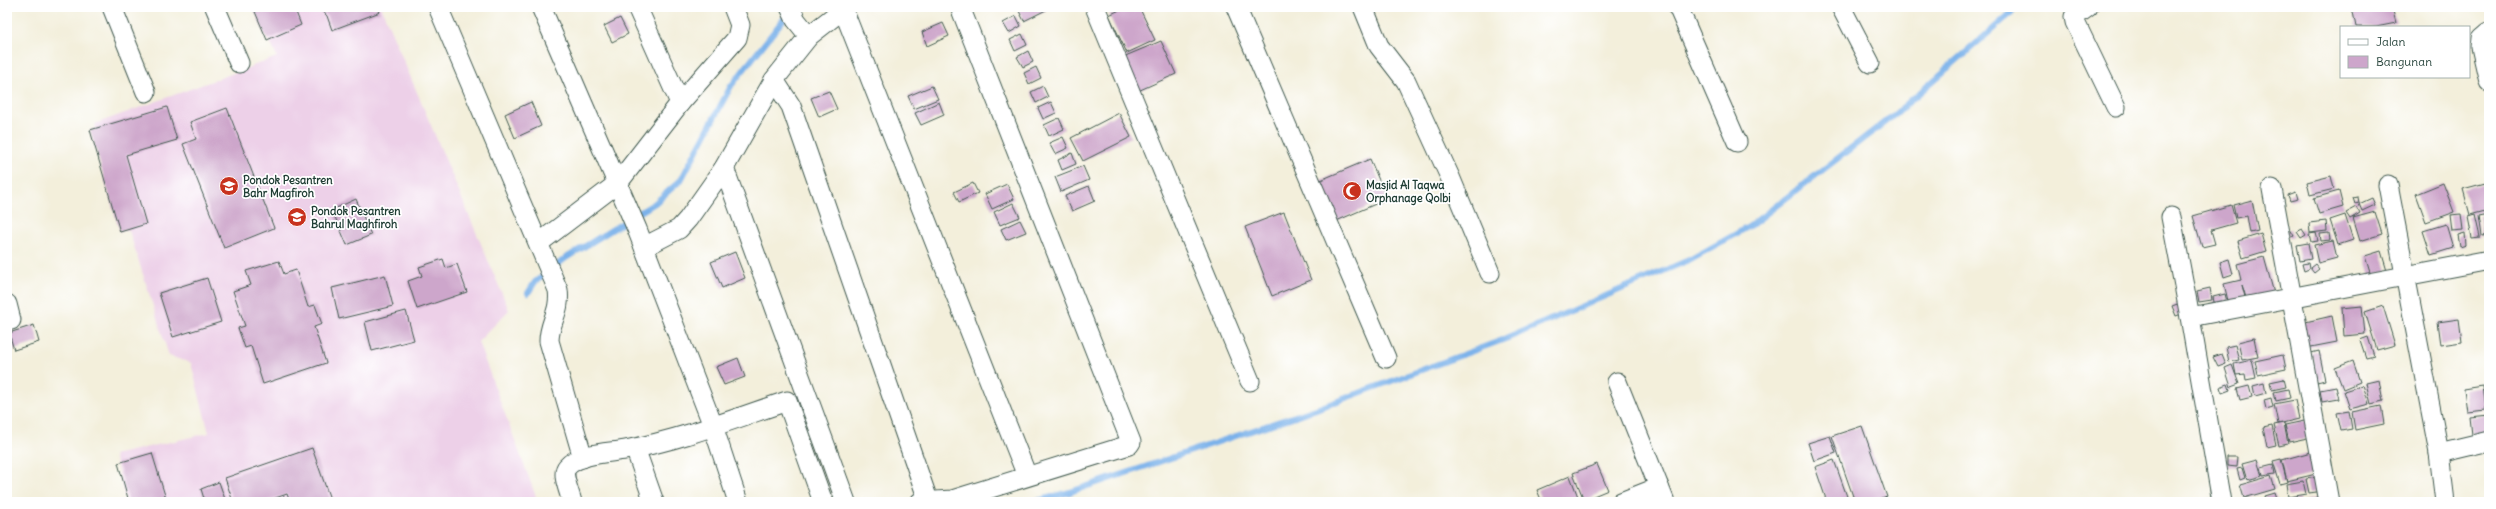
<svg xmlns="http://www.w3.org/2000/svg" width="2496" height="509" viewBox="0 0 2496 509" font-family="Delius,sans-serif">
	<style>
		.built { fill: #edd0e8 }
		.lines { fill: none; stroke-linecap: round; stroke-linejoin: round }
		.stream { stroke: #7bb2ea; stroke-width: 6 }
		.building { fill: #cda6cb }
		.street-casing { stroke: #3f584d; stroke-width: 21 }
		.street { stroke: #fff; stroke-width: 19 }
		.labels { text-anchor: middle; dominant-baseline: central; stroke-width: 3.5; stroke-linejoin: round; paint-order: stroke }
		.poi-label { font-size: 11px; font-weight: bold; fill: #1f3d34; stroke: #fff; text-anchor: start }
	</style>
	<rect width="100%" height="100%" fill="#fff"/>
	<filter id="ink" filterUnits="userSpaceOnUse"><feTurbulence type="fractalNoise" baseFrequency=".025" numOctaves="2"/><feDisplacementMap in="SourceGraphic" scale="8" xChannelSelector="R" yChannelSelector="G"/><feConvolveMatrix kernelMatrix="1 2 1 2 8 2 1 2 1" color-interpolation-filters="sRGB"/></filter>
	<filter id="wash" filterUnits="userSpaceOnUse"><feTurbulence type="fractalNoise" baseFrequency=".012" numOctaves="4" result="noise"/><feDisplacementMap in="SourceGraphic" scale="16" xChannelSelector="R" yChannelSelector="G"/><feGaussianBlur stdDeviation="0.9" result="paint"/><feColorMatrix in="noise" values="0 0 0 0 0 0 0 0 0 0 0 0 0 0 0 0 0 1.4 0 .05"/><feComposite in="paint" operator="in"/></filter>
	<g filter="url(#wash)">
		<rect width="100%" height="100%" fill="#f3efdb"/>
		<path class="built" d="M254,7h127l128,303 -31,32 60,160h-412l-12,-47 95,-22 -18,-70 -22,-7 -74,-232 182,-67z"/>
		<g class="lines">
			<g class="stream">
				<path d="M528,293l7,-11 31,-24 89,-55 26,-23 50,-94 59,-75"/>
				<path d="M1034,502l36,-10 246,-83 192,-71 181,-78 61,-34 144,-111 116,-101 5,-7"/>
			</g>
		</g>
		<g id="blocks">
			<g class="building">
				<path d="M253,7h41l7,18 -34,15z"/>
				<path d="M319,7h59l2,5 -48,18 -5,-14z"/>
				<path d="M1017,7h35l-28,14z"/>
				<path d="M1126,7h13l16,33 -28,13 -18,-38z"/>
				<path d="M2352,7h40l4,16 -20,4h-20z"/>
				<path d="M1016,16l5,10 -12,7 -6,-10z"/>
				<path d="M620,18l8,16 -16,8 -8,-16z"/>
				<path d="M943,23l6,13 -22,10 -5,-14z"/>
				<path d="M1022,34l5,11 -12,6 -5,-11z"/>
				<path d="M1161,41l15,33 -38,17 -15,-34z"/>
				<path d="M1028,51l5,11 -10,5 -6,-10z"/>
				<path d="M1036,67l5,11 -12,6 -5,-11z"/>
				<path d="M932,86l6,13 -24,10 -6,-13z"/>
				<path d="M1043,86l5,11 -12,6 -5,-11z"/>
				<path d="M829,91l8,18 -18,8 -8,-19z"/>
				<path d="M531,102l10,24 -26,12 -10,-24z"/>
				<path d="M939,102l5,13 -23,10 -6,-12z"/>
				<path d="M1051,102l5,11 -13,6 -5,-11z"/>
				<path d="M167,107l10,33 -51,15 20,69 -26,8 -30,-102z"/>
				<path d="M227,108l47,120 -50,20 -41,-104 13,-5 -6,-17z"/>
				<path d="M1119,113l12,24 -48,24 -12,-23z"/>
				<path d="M1059,118l5,11 -15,7 -5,-11z"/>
				<path d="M1063,137l5,11 -13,6 -6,-11z"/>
				<path d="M1072,153l4,11 -14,6 -4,-10z"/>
				<path d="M1370,159l17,40 -53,23 -18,-40z"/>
				<path d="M1083,166l6,14 -28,12 -6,-15z"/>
				<path d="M2331,176l3,13 -24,6 -3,-13z"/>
				<path d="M2489,182v28l-19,5 -7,-26z"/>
				<path d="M973,183l5,10 -19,9 -5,-10z"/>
				<path d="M2443,183l11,29 -28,10 -10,-28z"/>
				<path d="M1007,184l7,15 -22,10 -7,-15z"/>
				<path d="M1089,186l6,15 -23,10 -7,-15z"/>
				<path d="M2339,191l4,16 -24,7 -5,-16z"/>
				<path d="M2296,192l2,7 -8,2 -2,-6z"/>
				<path d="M2358,197l1,6 -4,1 -2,-6z"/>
				<path d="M2372,198l3,7 -13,6 -3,-7z"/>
				<path d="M356,199l15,36 -24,10 -15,-35z"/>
				<path d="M2252,200l6,31 -8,2 -3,-17 -11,2 -3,-13z"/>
				<path d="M1013,203l7,14 -20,8 -6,-13z"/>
				<path d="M2231,205l5,18 -25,7 4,14 -13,3 -9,-31z"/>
				<path d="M2357,207l3,6 -10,6 -4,-6z"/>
				<path d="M1284,212l27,68 -39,16 -27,-69z"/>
				<path d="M2375,212l7,22 -22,7 -7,-23z"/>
				<path d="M2461,214l2,16 -11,1 -2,-16z"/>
				<path d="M2489,214v21l-7,1 -3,-20z"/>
				<path d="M2345,215l8,25 -15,5 -8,-25z"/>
				<path d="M2475,215l5,22 -8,1 -4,-21z"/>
				<path d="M1020,220l6,12 -20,8 -5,-11z"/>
				<path d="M2326,221l1,10 -17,2 -1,-10z"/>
				<path d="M2446,224l7,24 -22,7 -8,-24z"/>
				<path d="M2290,229l4,7 -4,2 -4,-7z"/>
				<path d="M2302,229l4,6 -5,3 -4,-6z"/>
				<path d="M2316,233l2,8 -7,1 -2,-8z"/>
				<path d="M2329,233l1,7 -9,1 -1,-7z"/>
				<path d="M2465,233l1,12 -6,2 -2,-12z"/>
				<path d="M2261,234l5,17 -23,7 -5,-17z"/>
				<path d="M2333,241l4,17 -19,5 -4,-18z"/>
				<path d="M2308,243l3,16 -11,2 -3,-16z"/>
				<path d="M2381,251l6,20 -16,5 -6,-20z"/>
				<path d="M735,252l10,26 -23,10 -11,-26z"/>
				<path d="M2264,257l11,40 -27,7 -6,-19 5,20 -17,4 -6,-25 17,-4 -4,-16z"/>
				<path d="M443,259l3,9 11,-4 10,28 -50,17 -9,-28 14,-5 -3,-9z"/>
				<path d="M2229,259l4,15 -9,3 -4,-15z"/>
				<path d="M279,261l5,13 12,-4 12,37 7,-2 7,19 -8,3 12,36 -63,21 -12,-38 -6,2 -7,-20 7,-2 -12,-35 18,-6 -5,-14z"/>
				<path d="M2308,263l1,6 -5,2 -2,-7z"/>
				<path d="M2315,264l4,5 -5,4 -4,-5z"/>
				<path d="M385,275l8,31 -54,13 -7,-31z"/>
				<path d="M207,278l14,44 -48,15 -14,-44z"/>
				<path d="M2210,288l2,12 -13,2 -2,-11z"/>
				<path d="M2225,294l4,15 -13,3 -3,-15z"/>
				<path d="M2180,303l4,10 -8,3 -4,-10z"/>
				<path d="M2362,306l3,28 -21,2 -2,-28z"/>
				<path d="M2383,306l12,39 -18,5 -12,-38z"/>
				<path d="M406,311l8,29 -42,11 -7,-29z"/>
				<path d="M2332,316l5,26 -31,6 -5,-25z"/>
				<path d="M2459,319l3,23 -21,3 -3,-23z"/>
				<path d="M34,325l5,17 -25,8 -5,-17z"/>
				<path d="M2368,337l6,19 -8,2 -6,-18z"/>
				<path d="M2254,338l4,19 -16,3 -4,-18z"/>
				<path d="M2235,345l4,15 -10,2 -3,-15z"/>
				<path d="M2319,351l6,29 -8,2 -6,-29z"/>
				<path d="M2222,354l4,10 -8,3 -5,-10z"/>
				<path d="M2283,355l3,14 -28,6 -3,-14z"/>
				<path d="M738,358l7,19 -21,8 -8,-18z"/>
				<path d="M2252,360l4,18 -10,2 -1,-6 -9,1 -2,-11z"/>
				<path d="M2353,361l7,21 -17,7 -8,-21z"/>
				<path d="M2232,365l7,19 -8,3 -6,-19z"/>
				<path d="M2284,379l2,8 -14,3 -2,-8z"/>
				<path d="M2379,380l4,21 -12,3 -5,-21z"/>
				<path d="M2264,383l2,10 -11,3 -2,-10z"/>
				<path d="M2228,384l2,6 -8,3 -2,-6z"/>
				<path d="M2363,385l6,19 -19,5 -6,-18z"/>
				<path d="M2249,386l3,11 -12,3 -3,-11z"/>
				<path d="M2483,386l3,24 -19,2 -3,-23z"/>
				<path d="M2336,387l3,12 -17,3 -2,-12z"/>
				<path d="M2489,387v17h-1l-2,-16z"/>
				<path d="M2288,389l2,9 -14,3 -2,-9z"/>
				<path d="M2271,398l2,9 -7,2 -2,-9z"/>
				<path d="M2295,400l4,19 -21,5 -4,-20z"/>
				<path d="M2381,406l3,18 -29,6 -3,-18z"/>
				<path d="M2349,411l3,18 -11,2 -4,-18z"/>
				<path d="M2489,415v18l-17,2 -2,-18z"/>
				<path d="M2309,420l3,17 -23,5 -4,-17z"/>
				<path d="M2284,423l4,21 -9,2 -5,-21z"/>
				<path d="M1862,426l25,71 -14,5h-18l-23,-66z"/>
				<path d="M2272,426l4,19 -9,2 -4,-19z"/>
				<path d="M1830,436l6,17 -22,8 -6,-18z"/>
				<path d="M312,448l19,54h-41l-3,-8 -23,8h-31l-8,-24z"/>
				<path d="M2311,452l5,22 -29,7 -5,-21z"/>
				<path d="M152,453l15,49h-38l-11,-39z"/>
				<path d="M2227,457h11l-1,10 -10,-1z"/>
				<path d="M2281,459l6,23 -7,2 -7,-23z"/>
				<path d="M1834,460l15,42h-22l-12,-35z"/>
				<path d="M2257,460l5,16 -15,4 -5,-16z"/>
				<path d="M1597,464l11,26 -24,10 -11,-27z"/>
				<path d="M2273,464l2,10 -12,2 -2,-9z"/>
				<path d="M2242,468l3,10 -5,2 -3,-11z"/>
				<path d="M1570,476l10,26h-38l-5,-12z"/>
				<path d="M2271,476l4,13 -31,9 -4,-13z"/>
				<path d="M2322,476l2,15 -15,2 -3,-14z"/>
				<path d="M2303,481l3,13 -18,3 -2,-13z"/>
				<path d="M219,482l7,20h-21l-4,-13z"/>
				<path d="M2274,493l3,9h-11l-2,-6z"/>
				<path d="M2325,496l2,6h-23v-1z"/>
				<path d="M2299,499v3h-9z"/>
			</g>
		</g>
	</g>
	<g filter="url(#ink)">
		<use href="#blocks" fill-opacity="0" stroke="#3f584d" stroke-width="1"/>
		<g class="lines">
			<defs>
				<g id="street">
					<path d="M112,7l34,85"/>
					<path d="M215,7l24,56"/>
					<path d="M438,7l120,283c3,22 -9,32 -9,51l34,117"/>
					<path d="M541,7l96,222 73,189"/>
					<path d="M637,7l43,96"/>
					<path d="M790,7l6,13 13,16"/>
					<path d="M1095,7l155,374"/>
					<path d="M1236,7l150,351"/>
					<path d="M1363,7l16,39 27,35 44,96 40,96"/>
					<path d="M1678,7l59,135"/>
					<path d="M1841,7l29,56"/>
					<path d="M2088,7l-14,10 1,5 41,85"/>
					<path d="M843,9l184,467"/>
					<path d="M2489,32l-7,6 -1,9 8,35"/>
					<path d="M774,80l17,26 137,394"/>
					<path d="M724,168l122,334"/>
					<path d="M2388,185l51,268 6,49"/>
					<path d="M2272,189l57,313"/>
					<path d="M2171,217l19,100"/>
					<path d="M539,243l79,-60 62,-80 57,-65 3,-13 -7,-18"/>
					<path d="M644,247l35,-18 9,-10 36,-51 50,-88 35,-44 37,-29"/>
					<path d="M7,304l4,16"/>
					<path d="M1617,382l48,120"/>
					<path d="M713,426l25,76"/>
					<path d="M635,448l19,54"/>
					<path d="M2439,453l50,-12"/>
					<path d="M572,502c-2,-9 -11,-28 -5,-35 12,-14 42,-14 58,-17 55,-10 109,-31 162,-49l36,101"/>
					<path d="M920,502l32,-2 177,-55 2,-3 -171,-435"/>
					<path d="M1621,502l38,-15"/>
					<path d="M2222,502l-32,-185 299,-57"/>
				</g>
			</defs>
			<use href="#street" class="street-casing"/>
			<use href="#street" class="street"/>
		</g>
	</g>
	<defs>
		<symbol id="school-disc" viewBox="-11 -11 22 22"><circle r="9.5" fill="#c8321e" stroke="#fff"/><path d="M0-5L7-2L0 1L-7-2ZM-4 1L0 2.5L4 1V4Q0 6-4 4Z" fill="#fff"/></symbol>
		<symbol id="mosque-disc" viewBox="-11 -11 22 22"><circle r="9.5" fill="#c8321e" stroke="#fff"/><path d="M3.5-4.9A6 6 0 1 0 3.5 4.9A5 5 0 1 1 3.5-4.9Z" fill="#fff"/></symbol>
	</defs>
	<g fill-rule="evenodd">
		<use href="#school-disc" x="218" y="175" width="22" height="22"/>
		<use href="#mosque-disc" x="1341" y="180" width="22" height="22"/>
		<use href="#school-disc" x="286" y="206" width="22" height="22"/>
	</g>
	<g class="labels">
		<g class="poi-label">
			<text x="243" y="180">Pondok Pesantren<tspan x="243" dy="13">Bahr Magfiroh</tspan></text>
			<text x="1366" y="185">Masjid Al Taqwa<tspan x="1366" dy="13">Orphanage Qolbi</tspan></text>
			<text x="311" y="211">Pondok Pesantren<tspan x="311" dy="13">Bahrul Maghfiroh</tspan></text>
		</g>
	</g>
	<rect width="2496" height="509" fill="none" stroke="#fff" stroke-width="24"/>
	<rect x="2340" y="26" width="130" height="52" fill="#ffffff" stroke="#a5b1ae"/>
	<rect x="2348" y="39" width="20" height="6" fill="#ffffff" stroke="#a5b1ae"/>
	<text x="2376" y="46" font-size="12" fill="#1f3d34">Jalan</text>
	<rect x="2348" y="56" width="20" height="12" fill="#cda6cb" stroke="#a5b1ae"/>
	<text x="2376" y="66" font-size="12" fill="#1f3d34">Bangunan</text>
</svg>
